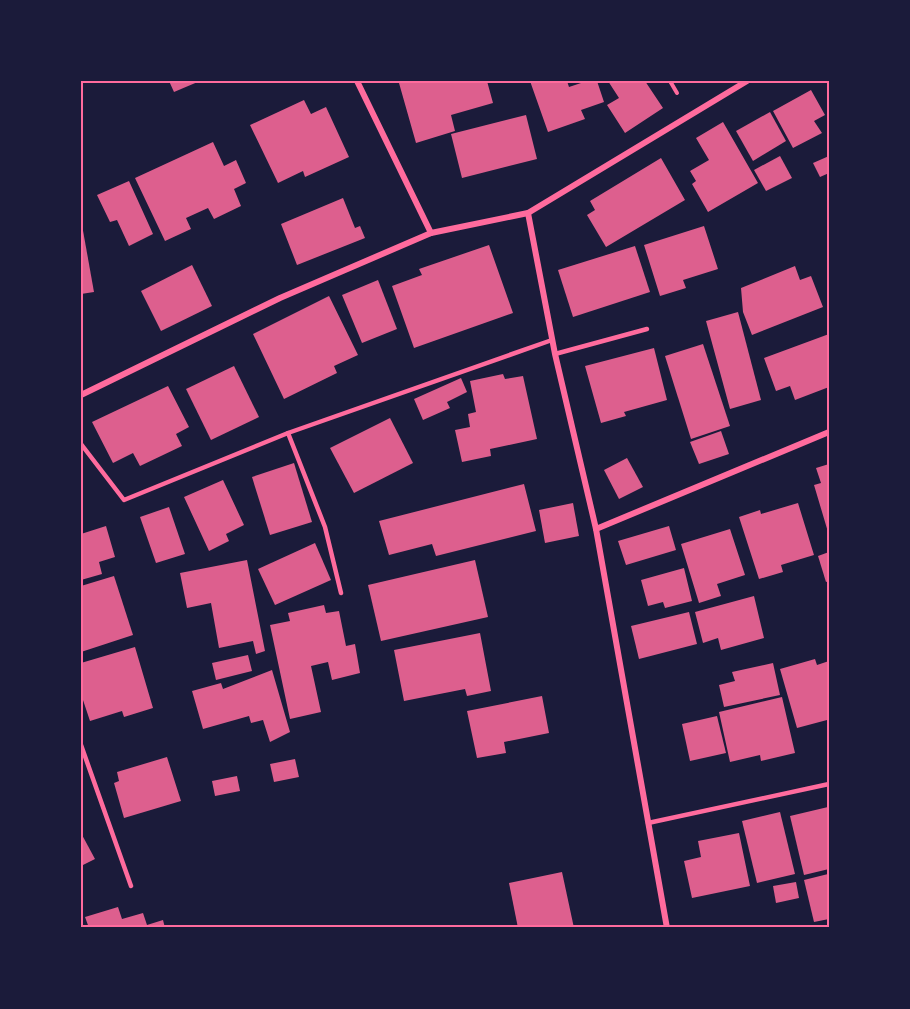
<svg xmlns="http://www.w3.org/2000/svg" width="910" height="1009" viewBox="0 0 910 1009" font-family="'Open Sans',sans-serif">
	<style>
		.building { fill: #dd5f8e }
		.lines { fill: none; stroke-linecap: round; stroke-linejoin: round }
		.path { stroke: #ff6b9d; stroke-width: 4 }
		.service { stroke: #ff6b9d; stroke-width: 4.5 }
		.minor { stroke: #ff6b9d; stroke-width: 6 }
		.neatline { fill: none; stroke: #ff6b9d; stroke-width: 2 }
	</style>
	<rect width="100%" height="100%" fill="#1b1b3a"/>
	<g class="building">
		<path d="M169,81h31l-26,11z"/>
		<path d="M407,81h80l6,22 -42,12 4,16 -39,12 -17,-60z"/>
		<path d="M530,81h37l2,6 18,-6h10l7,21 -23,8 4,9 -37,13z"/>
		<path d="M608,81h37l18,27 -38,25 -18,-28 12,-7z"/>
		<path d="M811,90l14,25 -11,6 8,12 -29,15 -20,-37z"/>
		<path d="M304,100l7,14 15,-7 23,50 -44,20 -2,-6 -25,12 -28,-58z"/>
		<path d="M770,112l16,29 -33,20 -17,-30z"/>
		<path d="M526,115l11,44 -75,19 -11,-44z"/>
		<path d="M723,122l35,61 -50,29 -16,-28 4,-3 -6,-10 19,-11 -13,-22z"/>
		<path d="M213,142l11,24 12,-6 10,23 -12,6 7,17 -27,13 -6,-11 -22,10 5,11 -26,12 -30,-63z"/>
		<path d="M780,156l12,22 -26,13 -12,-21z"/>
		<path d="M829,156v17l-9,4 -7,-14z"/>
		<path d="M661,158l24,42 -79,47 -19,-32 8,-5 -5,-9z"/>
		<path d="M129,181l24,53 -24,12 -12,-26 -7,2 -13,-27z"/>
		<path d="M343,198l12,30 5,-2 5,12 -68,27 -16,-41z"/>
		<path d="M82,225l12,67 -13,2v-68z"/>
		<path d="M704,226l14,43 -35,11 3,8 -26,8 -16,-51z"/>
		<path d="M489,245l24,68 -99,35 -22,-62 30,-11 -3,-6z"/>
		<path d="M635,246l15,46 -77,25 -15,-47z"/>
		<path d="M192,265l20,41 -51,25 -20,-40z"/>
		<path d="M795,266l5,14 11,-4 12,31 -71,28 -9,-23 -2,-24z"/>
		<path d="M378,280l19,49 -35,14 -20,-48z"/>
		<path d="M329,296l29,59 -24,11 3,7 -53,26 -31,-65z"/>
		<path d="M738,312l23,88 -31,9 -24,-88z"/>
		<path d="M829,334v53l-34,13 -5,-14 -14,5 -12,-33z"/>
		<path d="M703,344l27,82 -39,13 -26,-83z"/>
		<path d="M654,348l13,52 -43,12 2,4 -25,7 -16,-57z"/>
		<path d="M234,366l25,51 -48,23 -25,-51z"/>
		<path d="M503,374l2,5 18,-3 14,63 -47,10 1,7 -29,6 -7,-32 15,-3 -2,-13 8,-2 -6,-31z"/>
		<path d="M461,378l6,14 -20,10 3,6 -27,12 -9,-21z"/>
		<path d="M168,386l21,41 -13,7 6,12 -42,20 -7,-13 -20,10 -21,-41z"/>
		<path d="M390,418l23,45 -59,30 -24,-45z"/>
		<path d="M721,431l8,23 -30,10 -9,-22z"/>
		<path d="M627,458l16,29 -24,12 -15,-29z"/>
		<path d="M294,463l18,59 -42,13 -18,-58z"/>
		<path d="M829,464v68h-1l-14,-47 7,-2 -5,-15z"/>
		<path d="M223,480l21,45 -18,9 3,7 -20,10 -25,-54z"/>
		<path d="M524,484l12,47 -100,25 -4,-12 -43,11 -10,-34z"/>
		<path d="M573,503l6,33 -34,7 -6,-33z"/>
		<path d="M798,503l16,52 -33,10 2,7 -24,7 -20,-62 21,-7 1,4z"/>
		<path d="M169,507l16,47 -29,9 -16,-46z"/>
		<path d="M106,526l9,31 -16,5 3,12 -21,6v-46z"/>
		<path d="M669,526l7,24 -50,15 -8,-24z"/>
		<path d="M730,529l15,46 -28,9 4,12 -22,7 -18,-59z"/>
		<path d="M315,543l16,37 -56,25 -17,-36z"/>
		<path d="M829,552v29l-3,1 -8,-26z"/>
		<path d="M247,560l18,91 -9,3 -3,-13 -34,7 -8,-45 -24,5 -7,-35z"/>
		<path d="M475,560l13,57 -107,24 -13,-56z"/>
		<path d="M684,568l8,33 -27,7 -2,-6 -15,4 -7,-26z"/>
		<path d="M114,576l19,59 -52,17v-66z"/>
		<path d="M754,596l10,42 -43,12 -3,-12 -15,5 -8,-31z"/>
		<path d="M324,605l2,8 13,-2 7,35 9,-2 5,29 -28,7 -4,-18 -17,4 10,46 -31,7 -20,-94 20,-4 -2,-8z"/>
		<path d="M689,612l8,32 -58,15 -8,-33z"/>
		<path d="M480,633l11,58 -24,5 -2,-7 -61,12 -10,-51z"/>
		<path d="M135,647l18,61 -29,9 -2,-6 -32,10 -9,-27v-31z"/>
		<path d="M248,655l4,16 -36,9 -4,-17z"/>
		<path d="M815,659l2,6 12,-4v66l-2,-7 -30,8 -17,-59z"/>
		<path d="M773,663l7,32 -56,12 -5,-22 16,-4 -3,-9z"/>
		<path d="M272,670l18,62 -20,10 -7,-22 -12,3 -2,-7 -46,13 -11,-38 29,-8 2,6z"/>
		<path d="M542,696l7,37 -45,9 2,11 -29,5 -10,-47z"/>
		<path d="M782,697l13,56 -34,8 -1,-6 -30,7 -11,-50z"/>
		<path d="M717,716l9,37 -36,8 -8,-37z"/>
		<path d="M167,757l14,44 -57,17 -10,-35 5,-2 -2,-9z"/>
		<path d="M295,759l4,18 -25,5 -4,-18z"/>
		<path d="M237,776l3,15 -25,5 -3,-15z"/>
		<path d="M828,807l1,62 -25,6 -14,-59z"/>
		<path d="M780,812l15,62 -38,9 -15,-62z"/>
		<path d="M81,833l14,26 -14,7z"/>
		<path d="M739,833l11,53 -58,12 -8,-37 17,-4 -3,-16z"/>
		<path d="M562,872l12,56h-56l-9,-45z"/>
		<path d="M828,874l1,45 -15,3 -10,-42z"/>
		<path d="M796,882l3,16 -23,5 -3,-17z"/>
		<path d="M118,907l4,12 21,-6 4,12 16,-5 2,8h-76l-4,-11z"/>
	</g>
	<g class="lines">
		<path class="path" d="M670,81l7,12"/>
		<g class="service">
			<path d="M555,354l92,-25"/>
			<path d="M288,433l37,94 16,66"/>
			<path d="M81,444l43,56 164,-67 264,-93"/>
			<path d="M81,745l50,141"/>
			<path d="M648,823l181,-39"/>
		</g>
		<g class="minor">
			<path d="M357,81l74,152"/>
			<path d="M528,213l27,141 41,175 71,399"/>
			<path d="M81,395l199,-97 151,-65 97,-20 219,-132"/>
			<path d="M596,529l233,-97"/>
		</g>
	</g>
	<rect width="910" height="1009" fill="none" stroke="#1b1b3a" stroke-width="165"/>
	<rect x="82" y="82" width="746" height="844" class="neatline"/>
</svg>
